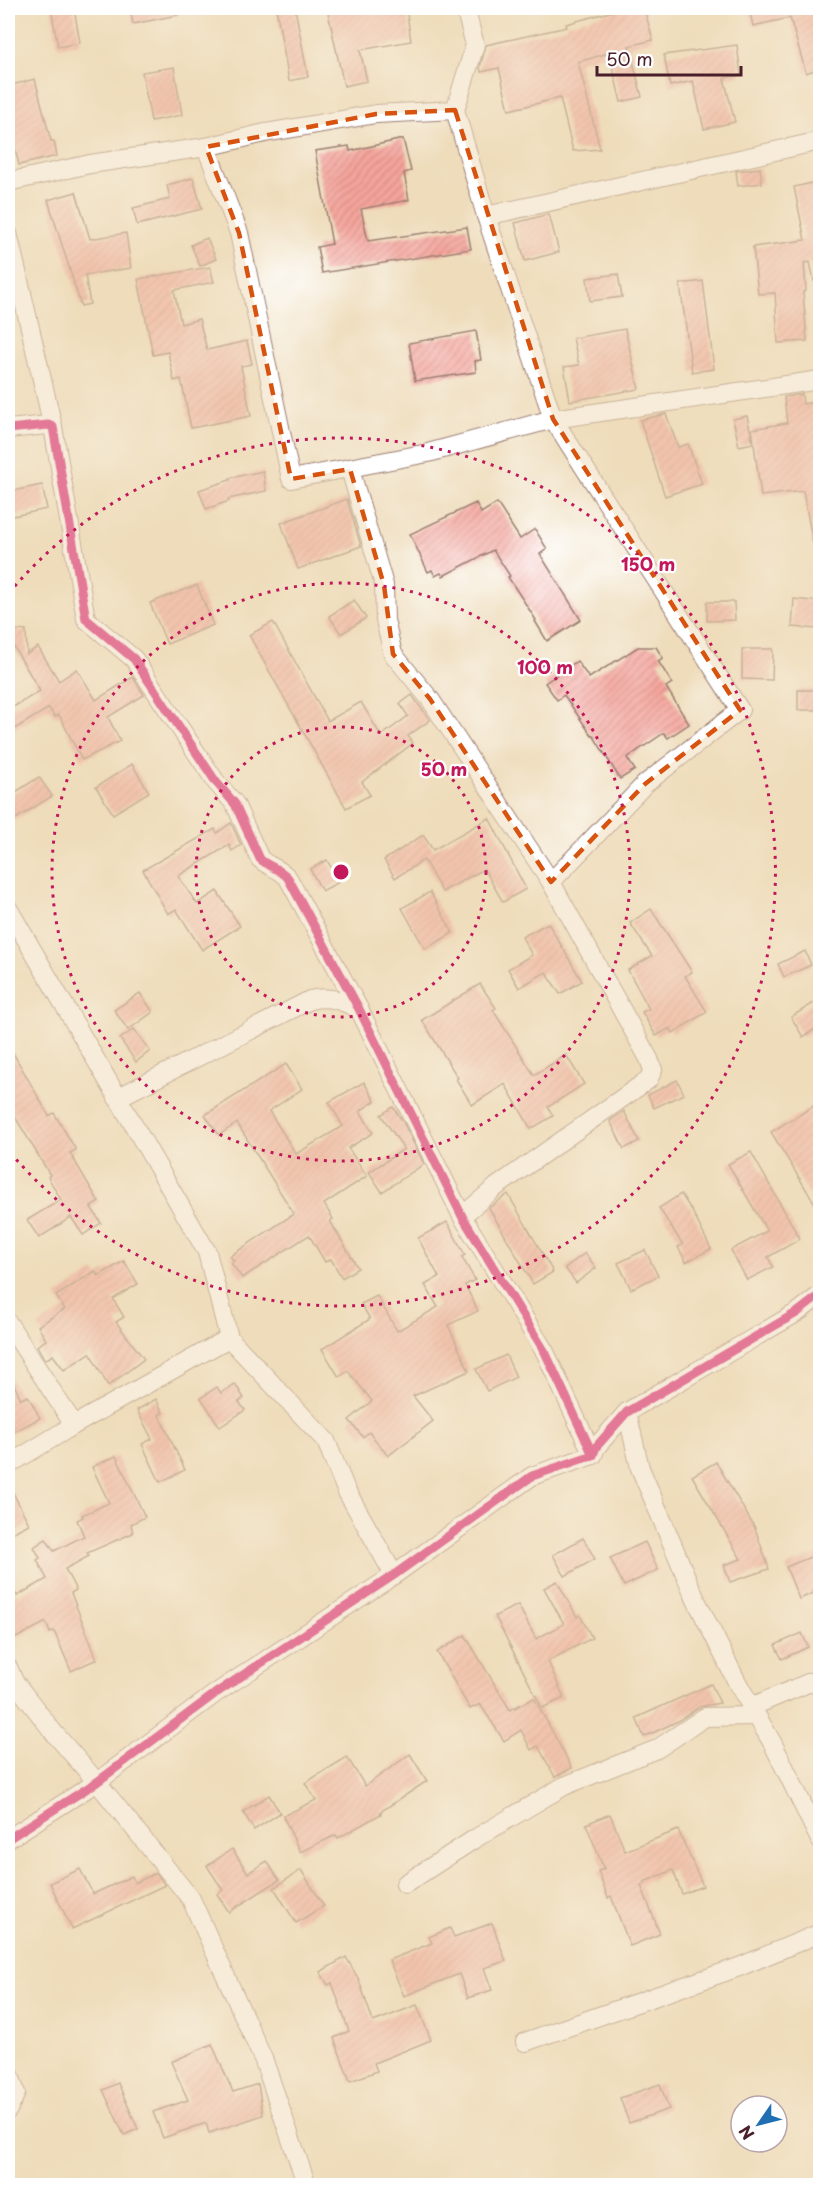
<svg xmlns="http://www.w3.org/2000/svg" width="828" height="2193" viewBox="0 0 828 2193" font-family="'Playpen Sans',sans-serif">
	<style>
		.building { fill: url(#building-hatch) }
		.lines { fill: none; stroke-linecap: round; stroke-linejoin: round }
		.minor-casing { stroke: #9c7e72; stroke-width: 20 }
		.minor { stroke: #fff; stroke-width: 18 }
		.cycleway-casing { stroke: #fff; stroke-width: 13 }
		.cycleway { stroke: #d6006c; stroke-width: 9 }
		.marked { fill: none; stroke: #d8530f; stroke-width: 4.5; stroke-dasharray: 12 8; stroke-linejoin: round }
		.ring { fill: none; stroke: #c2185b; stroke-width: 3; stroke-dasharray: 3 6 }
		.centre { fill: #c2185b; stroke: #fff; stroke-width: 3 }
		.ring-label { font-size: 18px; text-anchor: middle; font-weight: bold; fill: #c2185b; stroke: #fff; stroke-width: 4.5; stroke-linejoin: round; paint-order: stroke }
	</style>
	<defs>
		<pattern id="building-hatch" width="6" height="6" patternUnits="userSpaceOnUse" patternTransform="scale(1.5)"><rect width="6" height="6" fill="#f6a59c"/><path d="M-1 1l2-2M0 6l6-6M5 7l2-2" fill="none" stroke="#c9867f"/></pattern>
	</defs>
	<rect width="100%" height="100%" fill="#fff"/>
	<filter id="ink" filterUnits="userSpaceOnUse"><feTurbulence type="fractalNoise" baseFrequency=".0167" numOctaves="2"/><feDisplacementMap in="SourceGraphic" scale="12" xChannelSelector="R" yChannelSelector="G"/><feConvolveMatrix kernelMatrix="1 2 1 2 8 2 1 2 1" color-interpolation-filters="sRGB"/></filter>
	<filter id="wash" filterUnits="userSpaceOnUse"><feTurbulence type="fractalNoise" baseFrequency=".008" numOctaves="4" result="noise"/><feDisplacementMap in="SourceGraphic" scale="24" xChannelSelector="R" yChannelSelector="G"/><feGaussianBlur stdDeviation="1.35" result="paint"/><feColorMatrix in="noise" values="0 0 0 0 0 0 0 0 0 0 0 0 0 0 0 0 0 1.4 0 .05"/><feComposite in="paint" operator="in"/></filter>
	<g filter="url(#wash)">
		<rect width="100%" height="100%" fill="#eedcba"/>
		<g id="blocks">
			<g class="building">
				<path d="M51,8h23l6,35 -22,4z"/>
				<path d="M130,8h48v7l-45,9z"/>
				<path d="M276,8h19l13,69 -19,4z"/>
				<path d="M327,8h79l5,33 -51,9 7,31 -23,5z"/>
				<path d="M624,8h20l9,32 -24,6 13,51 -21,5 -12,-49 -31,9 22,87 -27,2 -13,-53 -51,12 -10,-42 -18,4 -1,-5 6,-22 81,-18 -1,-3z"/>
				<path d="M749,8h69l2,8v52l-14,5 -16,-55 -37,8z"/>
				<path d="M737,45l4,30 -17,3 11,44 -31,7 -11,-48 -23,5 -6,-31z"/>
				<path d="M174,67l8,48 -31,6 -9,-49z"/>
				<path d="M35,79l16,62h3l3,15 -38,9 -9,-38 -2,1v-42z"/>
				<path d="M403,139l8,32 -7,2 5,27 -48,9 7,32 99,-14 4,22 -149,24 -5,-26 15,-3 -17,-93 34,-5 1,5z"/>
				<path d="M760,168l2,15 -24,3 -2,-15z"/>
				<path d="M193,178l9,31 -65,16 -4,-17 37,-9 -3,-14z"/>
				<path d="M812,183l8,42v56h-6l-4,-19 -6,1 2,28 -3,1 4,49 -29,2 -3,-50 -17,1 -5,-47 52,-7 -11,-53z"/>
				<path d="M76,192l14,47 36,-6 5,35 -46,7 5,29 -9,2 -33,-106z"/>
				<path d="M549,214l10,38 -34,9 -10,-38z"/>
				<path d="M207,238l9,21 -16,7 -9,-21z"/>
				<path d="M210,267l4,15 -40,8 7,34 18,-5 8,31 40,-9 5,23 -11,2 10,50 -60,12 -10,-49 -7,2 -6,-29 -15,3 -15,-76z"/>
				<path d="M618,274l4,23 -32,4 -3,-23z"/>
				<path d="M703,281l11,88 -22,3 -12,-88z"/>
				<path d="M625,329l14,60 -69,12 -6,-34 15,-2 -6,-27z"/>
				<path d="M476,331l5,29 -6,1 1,11 -61,9 -6,-38z"/>
				<path d="M802,394l1,10 12,-2 5,34v107l-7,1 -10,-53 -42,5 -9,-67 35,-6 -3,-26z"/>
				<path d="M666,414l12,33 10,-3 14,40 -37,12 -25,-76z"/>
				<path d="M747,416l6,27 -14,3 -6,-27z"/>
				<path d="M263,471l3,20 -38,8 1,2 -23,8 -7,-19 31,-10v-2z"/>
				<path d="M42,485l5,24 -39,8v-25z"/>
				<path d="M347,499l14,47 -63,23 -17,-46z"/>
				<path d="M476,503l5,10 16,-10 23,36 15,-10 12,20 -7,5 41,66 -34,21 -12,-20 1,-1 -28,-43 2,-1 -17,-26 -50,26 -2,-3 -6,3 -3,-6 -4,2 -18,-38z"/>
				<path d="M197,585l16,40 -46,19 -17,-41z"/>
				<path d="M794,599l26,3 -2,27 -26,-2z"/>
				<path d="M354,600l12,18 -25,16 -12,-18z"/>
				<path d="M707,602h27l1,18 -28,1z"/>
				<path d="M273,622l55,99 33,-19 20,34 27,-20 -8,-12 12,-9 18,25 -22,16 5,7 -51,39 8,13 -24,13 -97,-173z"/>
				<path d="M26,630l1,24 11,-7 21,34 18,-12 19,31 37,-23 11,18 -36,22 12,24 -38,19 -23,-45 -4,2 -6,-9 -41,25v-23l32,-19 -32,-54v-6z"/>
				<path d="M638,647h18l7,11 -5,3 14,22 -6,4 23,37 -21,14 -4,-5 -37,25 8,12 -15,9 -27,-44 -1,1 -28,-41 -7,5 -12,-17 32,-22 12,17z"/>
				<path d="M742,649h31l-1,31 -30,-1z"/>
				<rect x="798" y="690" width="18" height="20"/>
				<path d="M132,764l17,28 -36,22 -17,-27z"/>
				<path d="M39,777l13,19 -44,28v-27z"/>
				<path d="M489,818l37,71 -23,13 -19,-33 -42,23 -18,-32 -29,18 -11,-18 39,-25 10,15z"/>
				<path d="M231,823l10,22 -9,6 -3,-6 -51,31 19,28 20,-13 23,35 -38,24 -26,-41 -8,5 -25,-44 72,-41 2,4z"/>
				<path d="M327,860l12,22 -17,9 -12,-22z"/>
				<path d="M430,892l23,41 -28,16 -23,-41z"/>
				<path d="M651,909l41,63 -7,4 22,36 -34,21 -3,-5 -14,8 -14,-24 7,-3 -21,-39 24,-14 -22,-33z"/>
				<path d="M548,923l34,58 -22,13 -14,-22 -27,16 -11,-19 24,-14 -10,-18z"/>
				<path d="M805,951l6,14 -27,12 -6,-13z"/>
				<path d="M480,984l16,24 -3,2 41,65 32,-20 18,29 -36,23 5,9 -22,13 -26,-45 -33,21 -16,-26 2,-1 -36,-58z"/>
				<path d="M140,993l13,19 -25,18 -14,-20z"/>
				<path d="M820,999v27l-17,11 -12,-20z"/>
				<path d="M134,1029l16,22 -14,11 -16,-23z"/>
				<path d="M8,1044l41,72 5,-3 22,37 -6,3 29,49 -8,5 10,16 -18,12 -12,-18 -32,21 -12,-18 34,-20 -13,-23 2,-2 -42,-70z"/>
				<path d="M286,1064l16,25 -33,22 27,43 47,-28 -14,-24 35,-20 11,19 -15,10 13,22 -25,15 19,28 -43,28 9,15 -3,2 28,47 -16,10 -11,-19 -6,3 -16,-27 -67,43 -11,-15 3,-2 -4,-5 64,-42 -57,-91 -18,12 -14,-20z"/>
				<path d="M677,1080l7,14 -30,14 -6,-13z"/>
				<path d="M820,1102v110l-49,-80z"/>
				<path d="M393,1107l9,13 22,44 -42,28 -13,-20 35,-23 -23,-34z"/>
				<path d="M624,1111l15,30 -15,8 -14,-28z"/>
				<path d="M751,1152l49,87 -32,18 5,10 -26,13 -16,-30 36,-19 -39,-67z"/>
				<path d="M508,1194l45,78 -20,12 -44,-76z"/>
				<path d="M681,1194l11,17 19,38 -25,13 -8,-15 5,-2 -24,-37z"/>
				<path d="M447,1222l18,33 -3,2 13,23 -10,5 13,26 -30,14 21,46 -56,25 20,25 -45,35 -19,-24 -6,5 -14,-17 23,-19 -24,-30 -9,6 -17,-28 48,-30 -9,-15 16,-8 20,35 41,-24 -13,-22 14,-8 -21,-39z"/>
				<path d="M645,1250l13,26 -27,13 -13,-26z"/>
				<path d="M585,1253l11,15 -20,15 -11,-15z"/>
				<path d="M124,1261l14,23 -25,15 11,18 -8,5 28,37 -36,27 -18,-33 -26,17 -11,-15 -8,5 -8,-14 9,-6 -8,-14 27,-17 -9,-13 39,-25 3,5z"/>
				<path d="M506,1355l10,22 -29,14 -11,-22z"/>
				<path d="M8,1372l13,27 7,-3 12,22 -32,17z"/>
				<path d="M235,1384l9,14 -5,4 6,8 -25,17 -19,-29 16,-11 4,6z"/>
				<path d="M156,1399l7,14 -4,2 26,55 -25,12 -18,-38 10,-5 -15,-29z"/>
				<path d="M116,1456l29,61 -14,7 2,9 -46,20 2,3 -24,13 11,21 -5,3 26,66 -26,12 -17,-40 -4,2 -4,-11 -30,16 -8,-15v-41l9,14 30,-17 -10,-19 3,-2 -6,-11 12,-8 8,12 30,-15 -7,-16 6,-3 -1,-2 27,-12 -17,-36z"/>
				<path d="M716,1462l39,66 14,41 -39,13 -6,-17 17,-6 -49,-83z"/>
				<path d="M8,1483l21,41 -21,11z"/>
				<path d="M583,1538l12,21 -30,17 -12,-21z"/>
				<path d="M645,1542l13,28 -34,16 -14,-28z"/>
				<path d="M820,1553v34l-7,3 1,3 -15,6 -13,-32z"/>
				<path d="M557,1581l20,36 3,-2 12,23 -44,23 16,37 -22,10 -47,-92 23,-11 18,34 28,-15 -20,-36z"/>
				<path d="M802,1633l6,14 -26,12 -7,-14z"/>
				<path d="M465,1635l45,75 24,-12 38,70 -17,9 -17,-31 -7,4 -10,-20 -17,11 -24,-37 -10,5 -33,-57z"/>
				<path d="M711,1684l9,19 -21,4 -21,14 -34,16 -8,-19z"/>
				<path d="M410,1754l17,27 -47,31 1,2 -43,24 -2,-3 -36,17 -17,-36 33,-16 -11,-17 42,-26 18,29z"/>
				<path d="M269,1795l11,18 -26,17 -11,-18z"/>
				<path d="M610,1814l15,37 53,-21 25,56 -21,8 -9,-24 -29,12 1,2 -4,1 19,49 -30,12 -19,-50 -3,2 -10,-27 6,-2 -18,-45z"/>
				<path d="M232,1849l16,24 19,-12 12,19 -50,32 -12,-18 6,-4 -16,-24z"/>
				<path d="M80,1869l13,25 39,-18 3,7 21,-10 9,12 -93,44 -22,-46z"/>
				<path d="M301,1870l23,36 -28,17 -22,-35z"/>
				<path d="M492,1923l14,38 -22,7 8,22 -24,8 -9,-24 -55,22 -15,-36 43,-17 -3,-6 21,-9 4,9z"/>
				<path d="M346,1957l13,23 14,42 44,-17 14,35 -57,23 3,8 -27,10 -16,-43 15,-7 -17,-48 -4,2 -8,-13z"/>
				<path d="M212,2044l21,48 25,-8 5,31 -54,18 -3,-10 -43,15 -10,-26 35,-12 -17,-38z"/>
				<path d="M118,2083l20,46 -14,6 -21,-45z"/>
				<path d="M660,2084l9,25 -40,14 -9,-25z"/>
			</g>
		</g>
	</g>
	<g filter="url(#ink)">
		<use href="#blocks" fill-opacity="0" stroke="#9c7e72" stroke-width="1.5"/>
		<g class="lines">
			<defs>
				<g id="minor">
					<path d="M455,110l31,106 67,203 187,291 -95,74 -94,98"/>
					<path d="M206,147l33,86 52,246 137,-26 125,-34 267,-39"/>
					<path d="M8,182l82,-18 116,-17 59,-14 111,-19 79,-4 20,-65 -10,-37"/>
					<path d="M486,216l334,-75"/>
					<path d="M8,233l45,194"/>
					<path d="M8,429l40,-4 5,2 33,192 48,40 82,123 19,22 25,55c9,8 21,10 28,19l71,131 103,207 83,136 48,103"/>
					<path d="M350,469l34,116 1,35 8,34 37,45 121,183 98,177 4,11 -5,10 -152,107 -34,29"/>
					<path d="M8,908l199,344 22,86"/>
					<path d="M117,1098l193,-98c19,-5 32,1 49,9"/>
					<path d="M8,1323l66,102"/>
					<path d="M627,1412l13,56 56,132 41,82 36,62 47,96"/>
					<path d="M8,1465l66,-40 155,-87 97,103 20,49 48,85"/>
					<path d="M8,1667l6,14 40,52 43,49 94,117 73,162 43,125"/>
					<path d="M751,1707l69,-29"/>
					<path d="M8,1839l89,-57 119,-89 178,-118 138,-99 61,-21 3,-8 31,-35 171,-100 22,-17"/>
					<path d="M405,1884l71,-46 88,-52 93,-37 48,-32 51,-1"/>
					<path d="M525,2042l214,-75 81,-34"/>
					<path d="M8,2069l8,24 -8,17"/>
				</g>
			</defs>
			<use href="#minor" class="minor-casing"/>
			<use href="#minor" class="minor"/>
			<defs>
				<g id="cycleway">
					<path d="M8,429l40,-4 5,2 33,192 48,40 82,123 19,22 25,55c9,8 21,10 28,19l71,131 103,207 83,136 48,103"/>
					<path d="M8,1839l89,-57 119,-89 178,-118 138,-99 61,-21 3,-8 31,-35 171,-100 22,-17"/>
				</g>
			</defs>
			<use href="#cycleway" class="cycleway-casing"/>
			<use href="#cycleway" class="cycleway"/>
		</g>
	</g>
	<path d="M0 0H828V2193H0ZM455,110l98,309 187,291 -95,74 -94,98 -121,-183 -37,-45 -9,-69 -34,-116 -59,10 -52,-246 -33,-86 170,-33z" fill="#eedcba" fill-opacity=".55" fill-rule="evenodd"/>
	<path class="marked" d="M455,110l98,309 187,291 -95,74 -94,98 -121,-183 -37,-45 -9,-69 -34,-116 -59,10 -52,-246 -33,-86 170,-33z"/>
	<g class="ring">
		<circle cx="341" cy="872" r="145"/>
		<circle cx="341" cy="872" r="289"/>
		<path d="M9 593A434 434 0 1 1 9 1151"/>
	</g>
	<circle cx="341" cy="872" r="9" class="centre"/>
	<g class="ring-label">
		<text x="648" y="571">150 m</text>
		<text x="545" y="674">100 m</text>
		<text x="444" y="776">50 m</text>
	</g>
	<rect width="828" height="2193" fill="none" stroke="#fff" stroke-width="30"/>
	<g transform="translate(759 2124) rotate(235)"><circle r="28" fill="#ffffff" stroke="#b7a5aa" stroke-width="1.5"/>
	<path d="M0-4.5L10 22L0 15L-10 22Z" fill="#1f6fb2"/>
	<text y="-9" font-size="16" font-weight="bold" text-anchor="middle" fill="#4a1f2b">N</text>
	</g>
	<path d="M597 66v9h144v-9" fill="none" stroke="#4a1f2b" stroke-width="3"/>
	<text x="606" y="66" font-size="18" fill="#4a1f2b" stroke="#ffffff" stroke-width="4.5" paint-order="stroke">50 m</text>
</svg>
